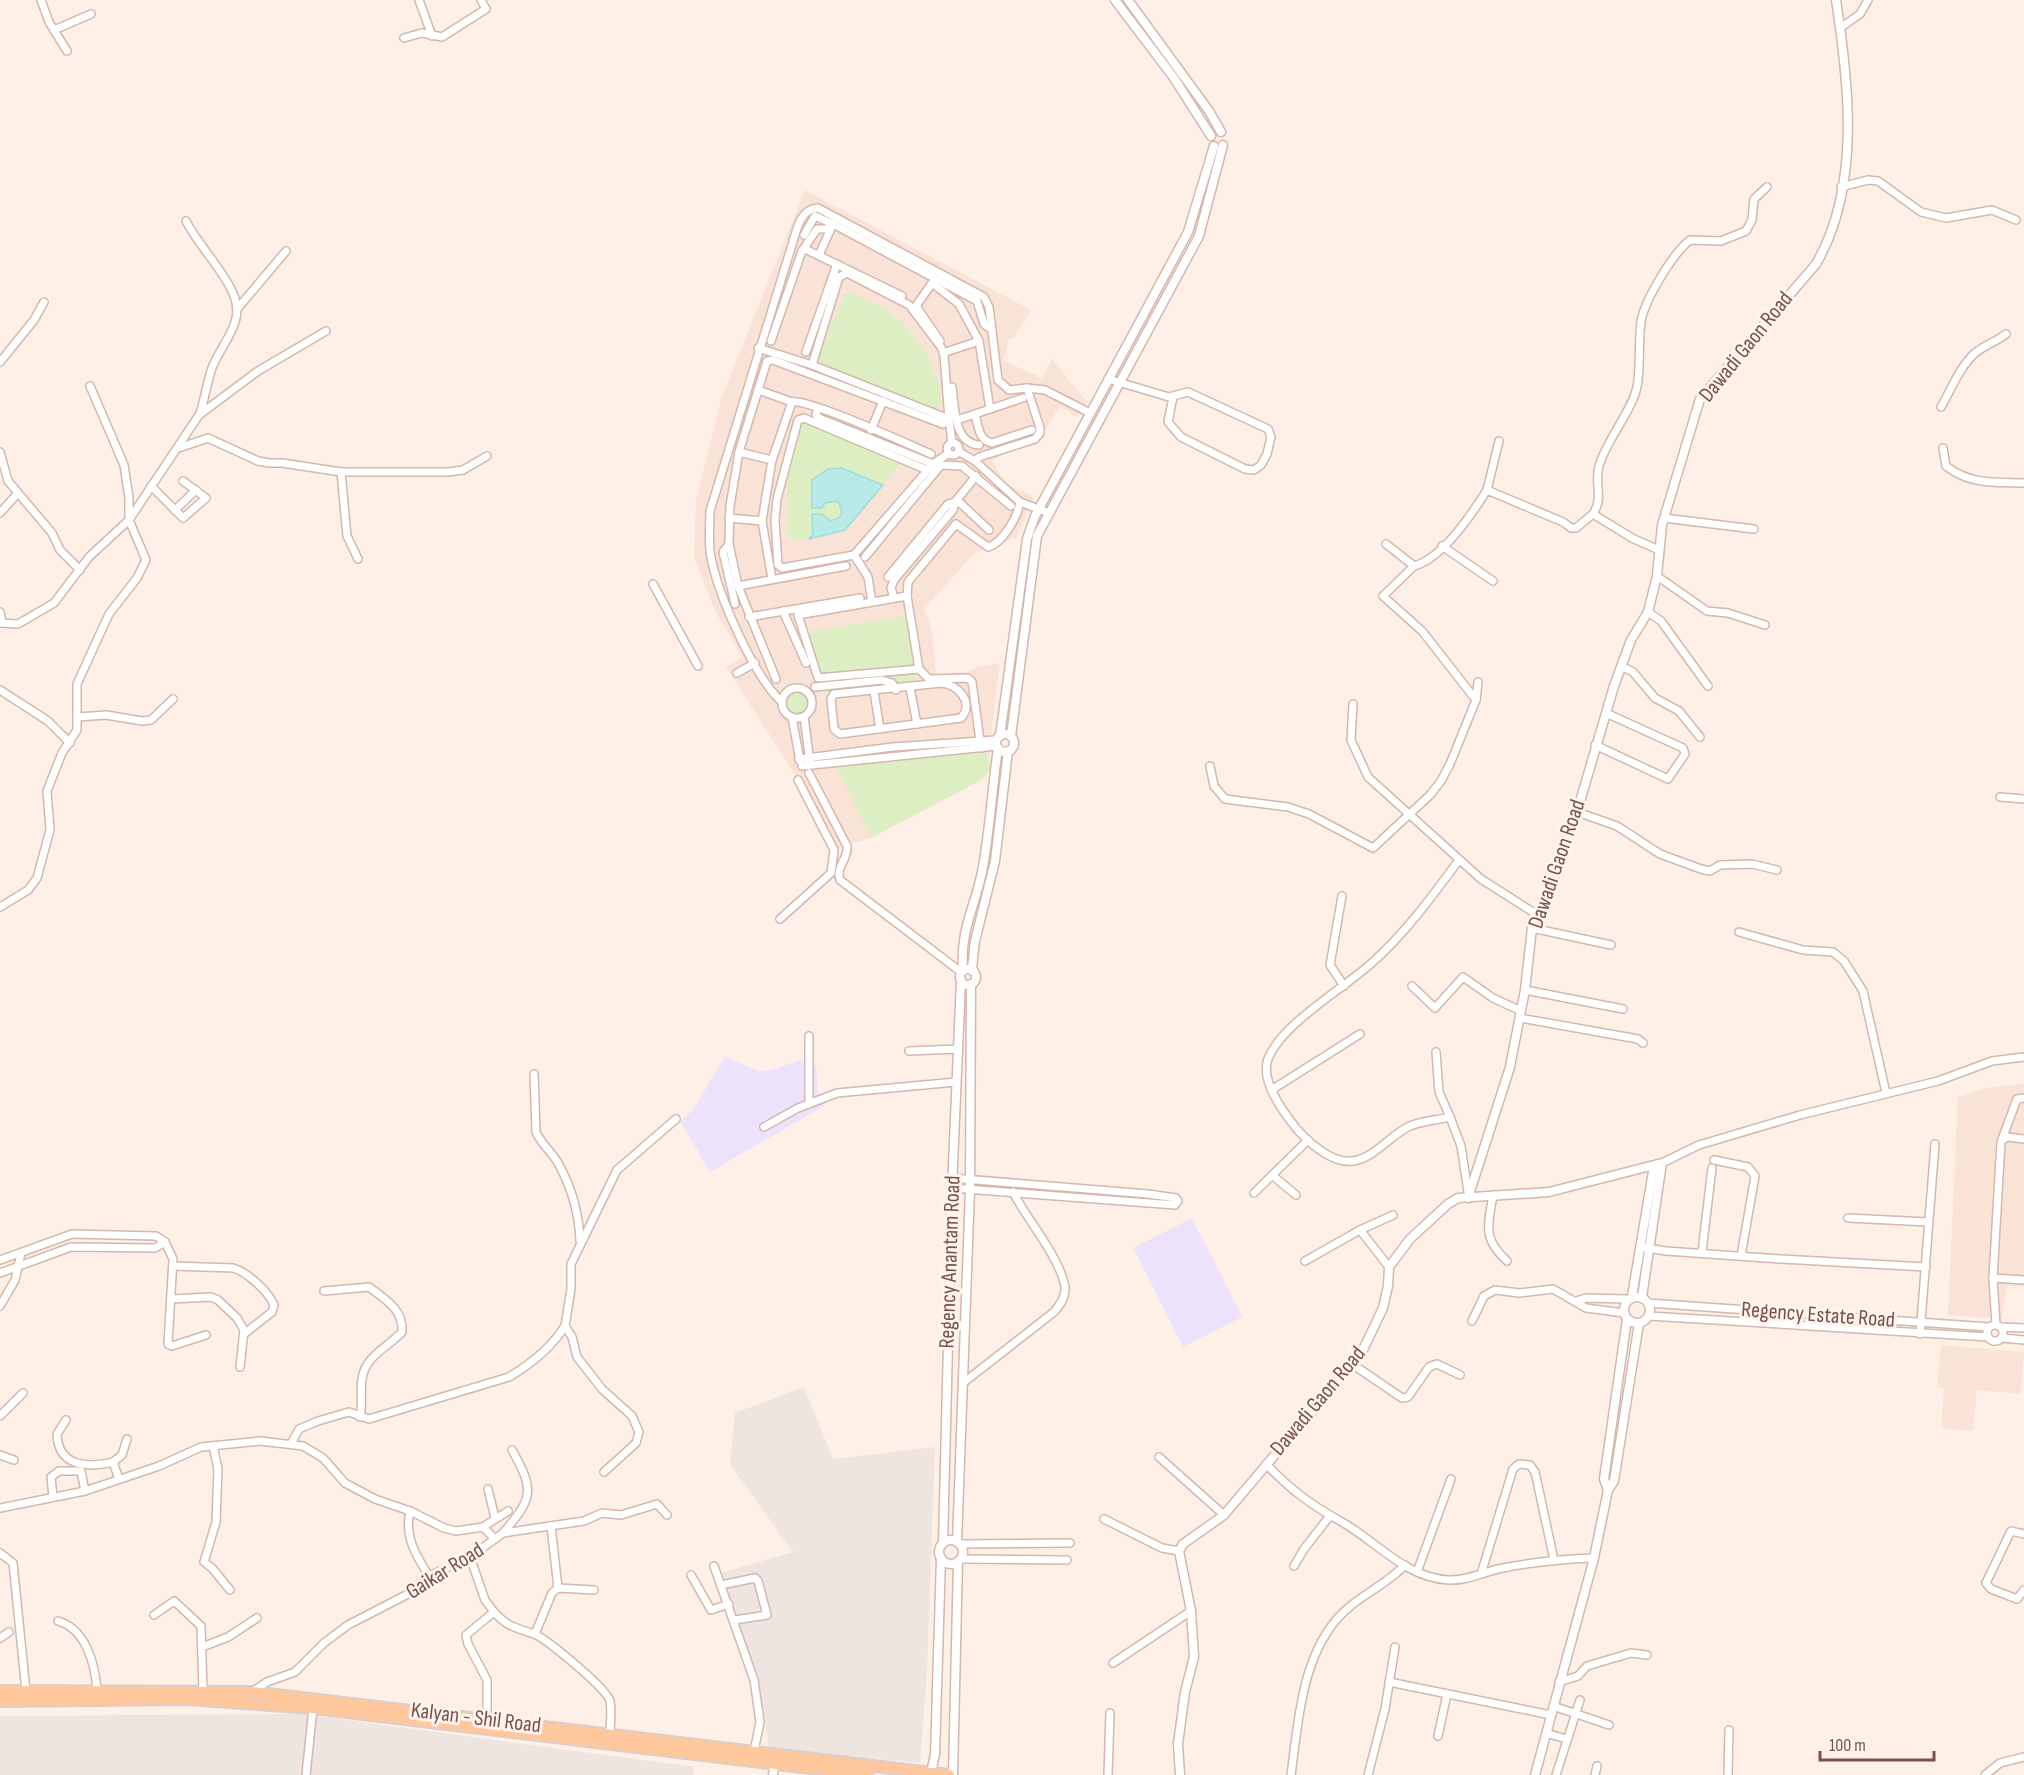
<svg xmlns="http://www.w3.org/2000/svg" width="2024" height="1775" viewBox="0 0 2024 1775" font-family="'Sofia Sans Condensed',sans-serif">
	<style>
		.residential { fill: #f9e3d6 }
		.industrial { fill: #eee4e0 }
		.education { fill: #ede2fb }
		.green { fill: #dceec2 }
		.water { fill: #b8eae8; stroke: #9dddda; stroke-width: 1.5 }
		.lines { fill: none; stroke-linecap: round; stroke-linejoin: round }
		.minor-casing { stroke: #d4b7ad; stroke-width: 10 }
		.tertiary-casing { stroke: #d4b7ad; stroke-width: 11 }
		.secondary-casing { stroke: #dab7ac; stroke-width: 12 }
		.primary-casing { stroke: #dacecc; stroke-width: 14 }
		.minor { stroke: #fff; stroke-width: 7 }
		.tertiary { stroke: #fff; stroke-width: 8 }
		.secondary { stroke: #fff; stroke-width: 9 }
		.primary { stroke: #ffc79c; stroke-width: 10 }
		.labels { text-anchor: middle; dominant-baseline: central; stroke-width: 6; stroke-linejoin: round; paint-order: stroke }
		.street-label { font-size: 22px; fill: #7b5048; stroke: #fff5ee }
	</style>
	<rect width="100%" height="100%" fill="#fef0e6"/>
	<g class="residential">
		<path d="M805,190l226,120 -17,27 -5,2 -5,22 38,17 10,-19 35,43 -11,15 -16,-11 -24,38 -24,5 -20,12 14,23 28,13 -18,41 -41,15 -51,56 8,21 4,44 33,-2 8,-5 23,-4 -11,88 1,20 -14,12 -105,55 -34,10 -12,-26 -99,-155 16,-10 -27,-46 -21,-54 2,-58 25,-100z"/>
		<path d="M2024,1083v203h-17l-5,33 -54,-4 10,-218 25,-8z"/>
		<path d="M1941,1345l83,7 -3,42 -44,-4 -4,41 -32,-3 3,-40 -7,-1z"/>
	</g>
	<g class="industrial">
		<path d="M804,1387l29,72 102,-12 -8,224 -7,92 -151,-14 -8,-56 -40,-120 72,-21 -63,-88 5,-51z"/>
		<path d="M302,1714l392,53 -1,8h-693v-59z"/>
	</g>
	<g class="education">
		<path d="M725,1056l32,15 14,-1 31,-10 14,6 2,26 6,14 -114,66 -30,-51 13,-11z"/>
		<path d="M1192,1218l50,99 -59,30 -50,-99z"/>
	</g>
	<g class="green">
		<path d="M850,292c15,8 36,16 49,28 21,19 40,52 43,81l-4,6 -7,2 -111,-46 -1,-6 25,-62z"/>
		<path d="M804,421l98,40 -57,69 -36,9 -17,1 -4,-5 -1,-66 13,-47z"/>
		<path d="M903,616l4,3 10,56 -3,6 -82,14 -8,-3 -27,-58z"/>
		<circle cx="798" cy="702" r="14"/>
		<path d="M978,751l6,1c9,10 8,17 0,26l-113,60 -35,-71z"/>
	</g>
	<path class="water" d="M841,468l42,17 -38,45 -36,9 4,-5 -1,-20h10l8,7 9,-3 3,-5 -3,-10 -4,-2 -10,2 -3,5h-10v-28l16,-11z"/>
	<g class="lines">
		<defs>
			<g id="minor">
				<path d="M41,0l8,22 18,29"/>
				<path d="M419,0l13,36"/>
				<path d="M1840,28l20,-14 8,-14"/>
				<path d="M54,30l37,-16"/>
				<path d="M404,38l18,-5 20,4 44,-28 -5,-9"/>
				<path d="M1841,187l27,-7 10,1 43,31 25,6 46,-8 24,10"/>
				<path d="M186,221c13,25 34,45 46,70 15,31 -9,49 -20,77 -5,14 -7,30 -12,45"/>
				<path d="M804,235l11,-19 18,8 -14,31"/>
				<path d="M805,249l97,47"/>
				<path d="M935,279l-19,27 24,35"/>
				<path d="M932,283l27,21 20,37 11,68"/>
				<path d="M238,308l48,-57"/>
				<path d="M771,341l31,-90 15,-22h9l7,-5 144,77 7,23 8,6"/>
				<path d="M758,348l54,17 137,54 3,24"/>
				<path d="M806,352l31,-88"/>
				<path d="M946,352l33,-11"/>
				<path d="M0,362l34,-42 10,-18"/>
				<path d="M812,365l27,-88 8,-4 62,32 32,42 3,8 5,64"/>
				<path d="M1108,379l61,18 19,-5 80,37 3,8 -4,17 -6,11 -7,5 -9,-1 -64,-32 -13,-15 5,-25"/>
				<path d="M952,387c3,19 1,56 27,58"/>
				<path d="M1027,388l18,2 45,23"/>
				<path d="M758,390l34,12"/>
				<path d="M1941,407c10,-17 18,-39 33,-53 10,-9 22,-12 32,-20"/>
				<path d="M818,408l-2,7 3,3 114,46"/>
				<path d="M975,414c3,12 4,27 17,29l40,-13"/>
				<path d="M957,420l66,-22"/>
				<path d="M871,430l12,-29"/>
				<circle cx="953" cy="449" r="6"/>
				<path d="M1943,448l3,18c24,19 49,16 78,17"/>
				<path d="M176,449l32,-11 50,23 11,2h13l59,9h107l15,-2 24,-14"/>
				<path d="M958,451l17,10"/>
				<path d="M0,452l8,29 44,52 8,17 20,20"/>
				<path d="M739,452l33,8"/>
				<path d="M341,472l6,64 11,23"/>
				<path d="M151,486l32,32 23,-20 -23,-17"/>
				<path d="M1487,490l12,-49"/>
				<path d="M957,500l32,30"/>
				<path d="M1020,502l29,11"/>
				<path d="M175,510l21,-20"/>
				<path d="M0,513l18,-20"/>
				<path d="M1593,514c11,-17 1,-30 6,-48 8,-27 33,-55 38,-79 4,-21 1,-44 4,-65 3,-21 32,-69 49,-82l31,1 25,-10 6,-11 2,-21 13,-12"/>
				<path d="M729,518l33,3"/>
				<path d="M1664,518l90,11"/>
				<path d="M729,544l9,42"/>
				<path d="M1386,544l28,22c28,-7 58,-52 73,-76l76,32 8,6h5l17,-14 39,24 27,12"/>
				<path d="M1442,546l51,35"/>
				<path d="M854,555l-72,13 -4,-3 -3,-45 2,-21 21,-79 6,-2 123,52"/>
				<path d="M865,557l76,-92 21,1 49,40"/>
				<path d="M1414,566l-31,30 39,35 54,69"/>
				<path d="M1657,576l50,35 21,2 37,12"/>
				<path d="M888,577l60,-73 7,-2"/>
				<path d="M772,579l-10,-58 10,-61 20,-58c15,-4 118,43 139,52"/>
				<path d="M653,584l45,82"/>
				<path d="M907,596l-109,19 20,63 101,-9 10,10 39,-1 4,4 9,66"/>
				<path d="M894,598l-3,-10 3,-8 59,-70 2,-8 21,-26"/>
				<path d="M872,602l-4,-25 -14,-22 79,-91 16,-11"/>
				<path d="M735,604l-12,-52 6,-8 1,-38 9,-54 28,-91 6,-1 170,64"/>
				<path d="M783,611l23,52"/>
				<path d="M0,612l2,11"/>
				<path d="M1648,612l13,9 47,65"/>
				<path d="M749,617l111,-19"/>
				<path d="M0,623l18,1 36,-21 35,-46 40,-37 70,-105 59,-44 68,-40"/>
				<path d="M1621,666l12,6 22,26 24,13 21,26"/>
				<path d="M737,673l18,-10"/>
				<path d="M776,679l-38,-93 108,-20"/>
				<path d="M941,683c17,1 34,20 20,35l-121,16 -6,-5 -3,-30 3,-5z"/>
				<path d="M815,687l67,-7 10,3 4,7"/>
				<circle cx="797" cy="703" r="15"/>
				<path d="M910,688l7,36"/>
				<path d="M0,690l48,31 22,22"/>
				<path d="M874,692l6,37"/>
				<path d="M782,702c-28,-25 -64,-107 -71,-145 -3,-14 -1,-31 -1,-46l81,-263c5,-15 8,-39 27,-40l166,89 5,10 9,73 11,10 18,-2 13,40v5l-5,6 -56,18 -4,4 45,41c-2,14 -17,41 -32,45l-32,-23 -48,58 -1,14 12,73"/>
				<path d="M1353,704l-2,36 17,37 113,102 55,35"/>
				<path d="M77,717l29,-2 36,6 9,-1 22,-21"/>
				<path d="M792,717l8,44"/>
				<path d="M804,717l6,45"/>
				<path d="M1595,745l73,34 17,-25 -2,-6 -77,-35"/>
				<path d="M799,759l94,-12 103,-7"/>
				<path d="M802,766l194,-20"/>
				<path d="M1210,766l4,20 11,13 63,8 21,7 64,34 57,-53 11,-14 9,-17 26,-64 2,-18"/>
				<path d="M809,773l38,73c2,13 -12,20 -7,34l121,92"/>
				<path d="M2000,797l24,2"/>
				<path d="M1577,812l40,14 43,28 41,15 9,2 10,-6 32,-1 25,6"/>
				<path d="M1459,860c-26,35 -52,71 -85,101 -29,27 -92,62 -106,98 -8,21 15,53 28,69 12,14 36,36 57,33 22,-3 37,-26 57,-35 11,-5 28,-6 40,-9l11,29 7,46"/>
				<path d="M1342,896l-12,69 14,21"/>
				<path d="M0,907l28,-17 9,-12 13,-48 -3,-39 15,-38 15,-23v-46l32,-70 28,-36 9,-18 -17,-40v-22l-5,-33 -34,-79"/>
				<path d="M780,919l51,-46 3,-23 -36,-70"/>
				<path d="M1532,928l79,17"/>
				<path d="M1739,932l64,18 30,2 11,9 19,30 23,102"/>
				<path d="M1412,986l23,22 28,-31 30,21 28,13"/>
				<path d="M1525,990l98,19"/>
				<path d="M1520,1018l118,21 5,4"/>
				<path d="M909,1051l49,-2"/>
				<path d="M1436,1052l3,40 11,25"/>
				<path d="M534,1074l2,58c5,12 16,20 22,31 14,25 21,50 22,78"/>
				<path d="M1273,1089l87,-55"/>
				<path d="M809,1104v-68"/>
				<path d="M764,1127l34,-19 39,-15 119,-11"/>
				<path d="M2004,1139l3,-2 17,2"/>
				<path d="M1714,1160l34,7 7,9 -14,80"/>
				<path d="M1662,1163l37,-18 101,-30 138,-34 54,-20 32,-4"/>
				<path d="M1272,1175l24,20"/>
				<path d="M952,1188l223,17 3,-4 -2,-3 -28,-4 -196,-16"/>
				<path d="M1254,1193l54,-53"/>
				<path d="M1493,1195c-5,31 -11,43 14,66"/>
				<path d="M1848,1218l80,4"/>
				<path d="M1360,1230l33,-15"/>
				<path d="M165,1242l8,17 -5,85 4,2 34,-11"/>
				<path d="M1641,1247l25,4 115,8 145,8"/>
				<path d="M1702,1252l10,-84"/>
				<path d="M0,1260l72,-26 84,2 9,6 -10,6 -84,-1 -71,26"/>
				<path d="M1305,1261l55,-31 29,37"/>
				<path d="M173,1266l60,2c14,4 35,23 41,37l-2,7 -28,22"/>
				<path d="M1993,1278l31,2"/>
				<path d="M324,1291l45,-4c16,12 35,23 33,45 -14,15 -37,24 -40,47 -2,13 1,25 -2,38"/>
				<path d="M171,1299l40,-2 7,3 19,18 7,12 -4,37"/>
				<path d="M1576,1301l11,-3 39,1"/>
				<path d="M1648,1303l341,24"/>
				<path d="M0,1306l15,-26 6,-27"/>
				<path d="M1649,1316l339,21"/>
				<path d="M1472,1321l12,-25 11,-6 24,3 34,-4 33,19 38,5"/>
				<path d="M1996,1324l-3,-46 8,-136 16,-43 7,-1"/>
				<circle cx="1995" cy="1333" r="8"/>
				<path d="M2001,1327l23,1"/>
				<path d="M1920,1334l15,-190"/>
				<path d="M2002,1338l22,2"/>
				<path d="M1352,1364l50,34 6,-1 21,-30 8,-3 23,11"/>
				<path d="M963,1383l91,-71c6,-7 12,-15 11,-25 -5,-30 -38,-67 -52,-95"/>
				<path d="M0,1416l23,-23"/>
				<path d="M66,1420l-9,14c1,33 31,34 56,28l6,17"/>
				<path d="M291,1444l8,-15 19,-8 31,-9 20,7 140,-42c22,-13 42,-29 56,-51"/>
				<path d="M213,1446l5,23 -2,53 -12,40 8,6 18,22"/>
				<path d="M0,1455l14,5"/>
				<path d="M1159,1457l65,58"/>
				<path d="M113,1462l9,-7 5,-16"/>
				<path d="M1266,1464c25,26 45,41 76,58 35,20 64,56 107,58 19,1 36,-9 54,-12 30,-6 60,-9 91,-10"/>
				<path d="M604,1472l32,-29 3,-11 -7,-16 -30,-27 -25,-32 -5,-20 -7,-11 6,-37v-25l46,-94 59,-51"/>
				<path d="M488,1489l7,29"/>
				<path d="M53,1497l-2,-20 8,-6h22l4,20"/>
				<path d="M0,1508l85,-17 74,-25 42,-19 59,-6 43,5 20,12 22,25 30,16 35,12 34,17 12,3 27,-4 12,12"/>
				<path d="M410,1511c-6,25 6,45 19,65"/>
				<path d="M1104,1519l58,29 17,3"/>
				<path d="M551,1526l7,62"/>
				<path d="M483,1527l25,-16"/>
				<path d="M503,1533c30,-35 32,-42 9,-83"/>
				<path d="M2024,1534l-13,-3 -25,52 5,6 26,10 7,-9"/>
				<path d="M960,1544l110,-1"/>
				<path d="M0,1553l13,10 13,128"/>
				<path d="M470,1557l15,43 9,12"/>
				<path d="M961,1559l106,1"/>
				<path d="M714,1566l40,114 6,42 -6,29"/>
				<path d="M1294,1566l10,-17 25,-32"/>
				<path d="M1417,1572l34,-93"/>
				<path d="M1481,1574l32,-105 6,-5 11,1 5,7 19,88"/>
				<path d="M691,1575l20,35 18,-6"/>
				<path d="M721,1585l34,-7 3,3 9,34 -32,5"/>
				<path d="M154,1615l20,-14 27,25 2,65"/>
				<path d="M58,1621c28,8 37,43 39,69"/>
				<path d="M535,1634l17,-41 6,-5 36,2"/>
				<path d="M0,1638l9,-6"/>
				<path d="M202,1647l26,-10 29,-19"/>
				<path d="M1113,1663l78,-52"/>
				<path d="M1389,1682l162,33"/>
				<path d="M1559,1682l19,-6 9,-10 44,-13 16,2"/>
				<path d="M252,1692l15,-10 28,-10 29,-29 24,-18 60,-31 21,-18 41,-19 33,-24 81,-12 18,-8 19,2 36,-11 10,11"/>
				<path d="M1553,1706l56,19"/>
				<path d="M487,1720v-40l-19,-36 -2,-9 28,-23c15,16 21,15 40,22 13,5 73,55 76,67 2,10 0,23 0,33"/>
				<path d="M1546,1733l20,6"/>
				<path d="M1438,1736l9,-42"/>
				<path d="M306,1775l7,-67"/>
				<path d="M1108,1775l2,-62"/>
				<path d="M1291,1775c7,-51 10,-113 45,-155 19,-23 48,-33 69,-55"/>
				<path d="M1368,1775l17,-66 10,-62"/>
				<path d="M1556,1775l24,-75"/>
				<path d="M1595,1775l2,-9"/>
				<path d="M1728,1775l1,-45"/>
				<path d="M1985,1775l15,-12 24,-6"/>
			</g>
			<g id="tertiary">
				<path d="M1115,0l59,78 37,58"/>
				<path d="M1128,0l81,111 12,21"/>
				<circle cx="1005" cy="743" r="9"/>
				<path d="M1000,736l27,-197 8,-23 153,-284 26,-86"/>
				<path d="M1011,736l26,-200 162,-300 24,-91"/>
				<path d="M972,968l3,-27 20,-80 13,-110"/>
				<circle cx="968" cy="977" r="8"/>
				<path d="M963,971c-3,-42 11,-61 19,-99 8,-41 10,-83 16,-124"/>
				<path d="M1468,1198l42,-131 15,-77 7,-62 18,-40 27,-76 37,-126 17,-46 17,-28 9,-36 5,-51 38,-126 116,-135c45,-77 33,-180 20,-264"/>
				<path d="M1632,1296l22,-130"/>
				<circle cx="1637" cy="1310" r="13"/>
				<path d="M1608,1490l6,-9 25,-158"/>
				<circle cx="951" cy="1552" r="12"/>
				<path d="M957,1542l13,-353 1,-205"/>
				<path d="M943,1543l9,-355 9,-208"/>
				<path d="M931,1773l4,-19 6,-196"/>
				<path d="M773,1775l2,-17"/>
				<path d="M953,1775l5,-214"/>
				<path d="M1180,1775l-2,-31 7,-52 9,-35 -3,-46 -12,-60 4,-7 41,-29 138,-163 21,-44 5,-22 1,-19 21,-28 38,-35 10,-6 91,-6 113,-29 -20,134"/>
				<path d="M1535,1775l59,-217 14,-68 -4,-11 23,-160"/>
			</g>
			<path id="secondary" d="M972,970v-2"/>
			<g id="primary">
				<path d="M0,1691l251,1 698,83"/>
				<path d="M0,1701l188,-2 125,9 555,67"/>
			</g>
		</defs>
		<use href="#minor" class="minor-casing"/>
		<use href="#tertiary" class="tertiary-casing"/>
		<use href="#secondary" class="secondary-casing"/>
		<use href="#primary" class="primary-casing"/>
		<use href="#minor" class="minor"/>
		<use href="#tertiary" class="tertiary"/>
		<use href="#secondary" class="secondary"/>
		<use href="#primary" class="primary"/>
	</g>
	<g class="labels">
		<g class="street-label">
			<text transform="translate(1746 347) rotate(-51)">Dawadi Gaon Road</text>
			<text transform="translate(1557 864) rotate(-71)">Dawadi Gaon Road</text>
			<text transform="translate(950 1262) rotate(-88)">Regency Anantam Road</text>
			<text transform="translate(1818 1315) rotate(4)">Regency Estate Road</text>
			<text transform="translate(1318 1401) rotate(-50)">Dawadi Gaon Road</text>
			<text transform="translate(445 1571) rotate(-32)">Gaikar Road</text>
			<text transform="translate(476 1718) rotate(7)">Kalyan - Shil Road</text>
		</g>
	</g>
	<path d="M1820 1751v9h114v-9" fill="none" stroke="#7b5048" stroke-width="3"/>
	<text x="1829" y="1751" font-size="18" fill="#7b5048" stroke="#fff5ee" stroke-width="4.5" paint-order="stroke">100 m</text>
</svg>
